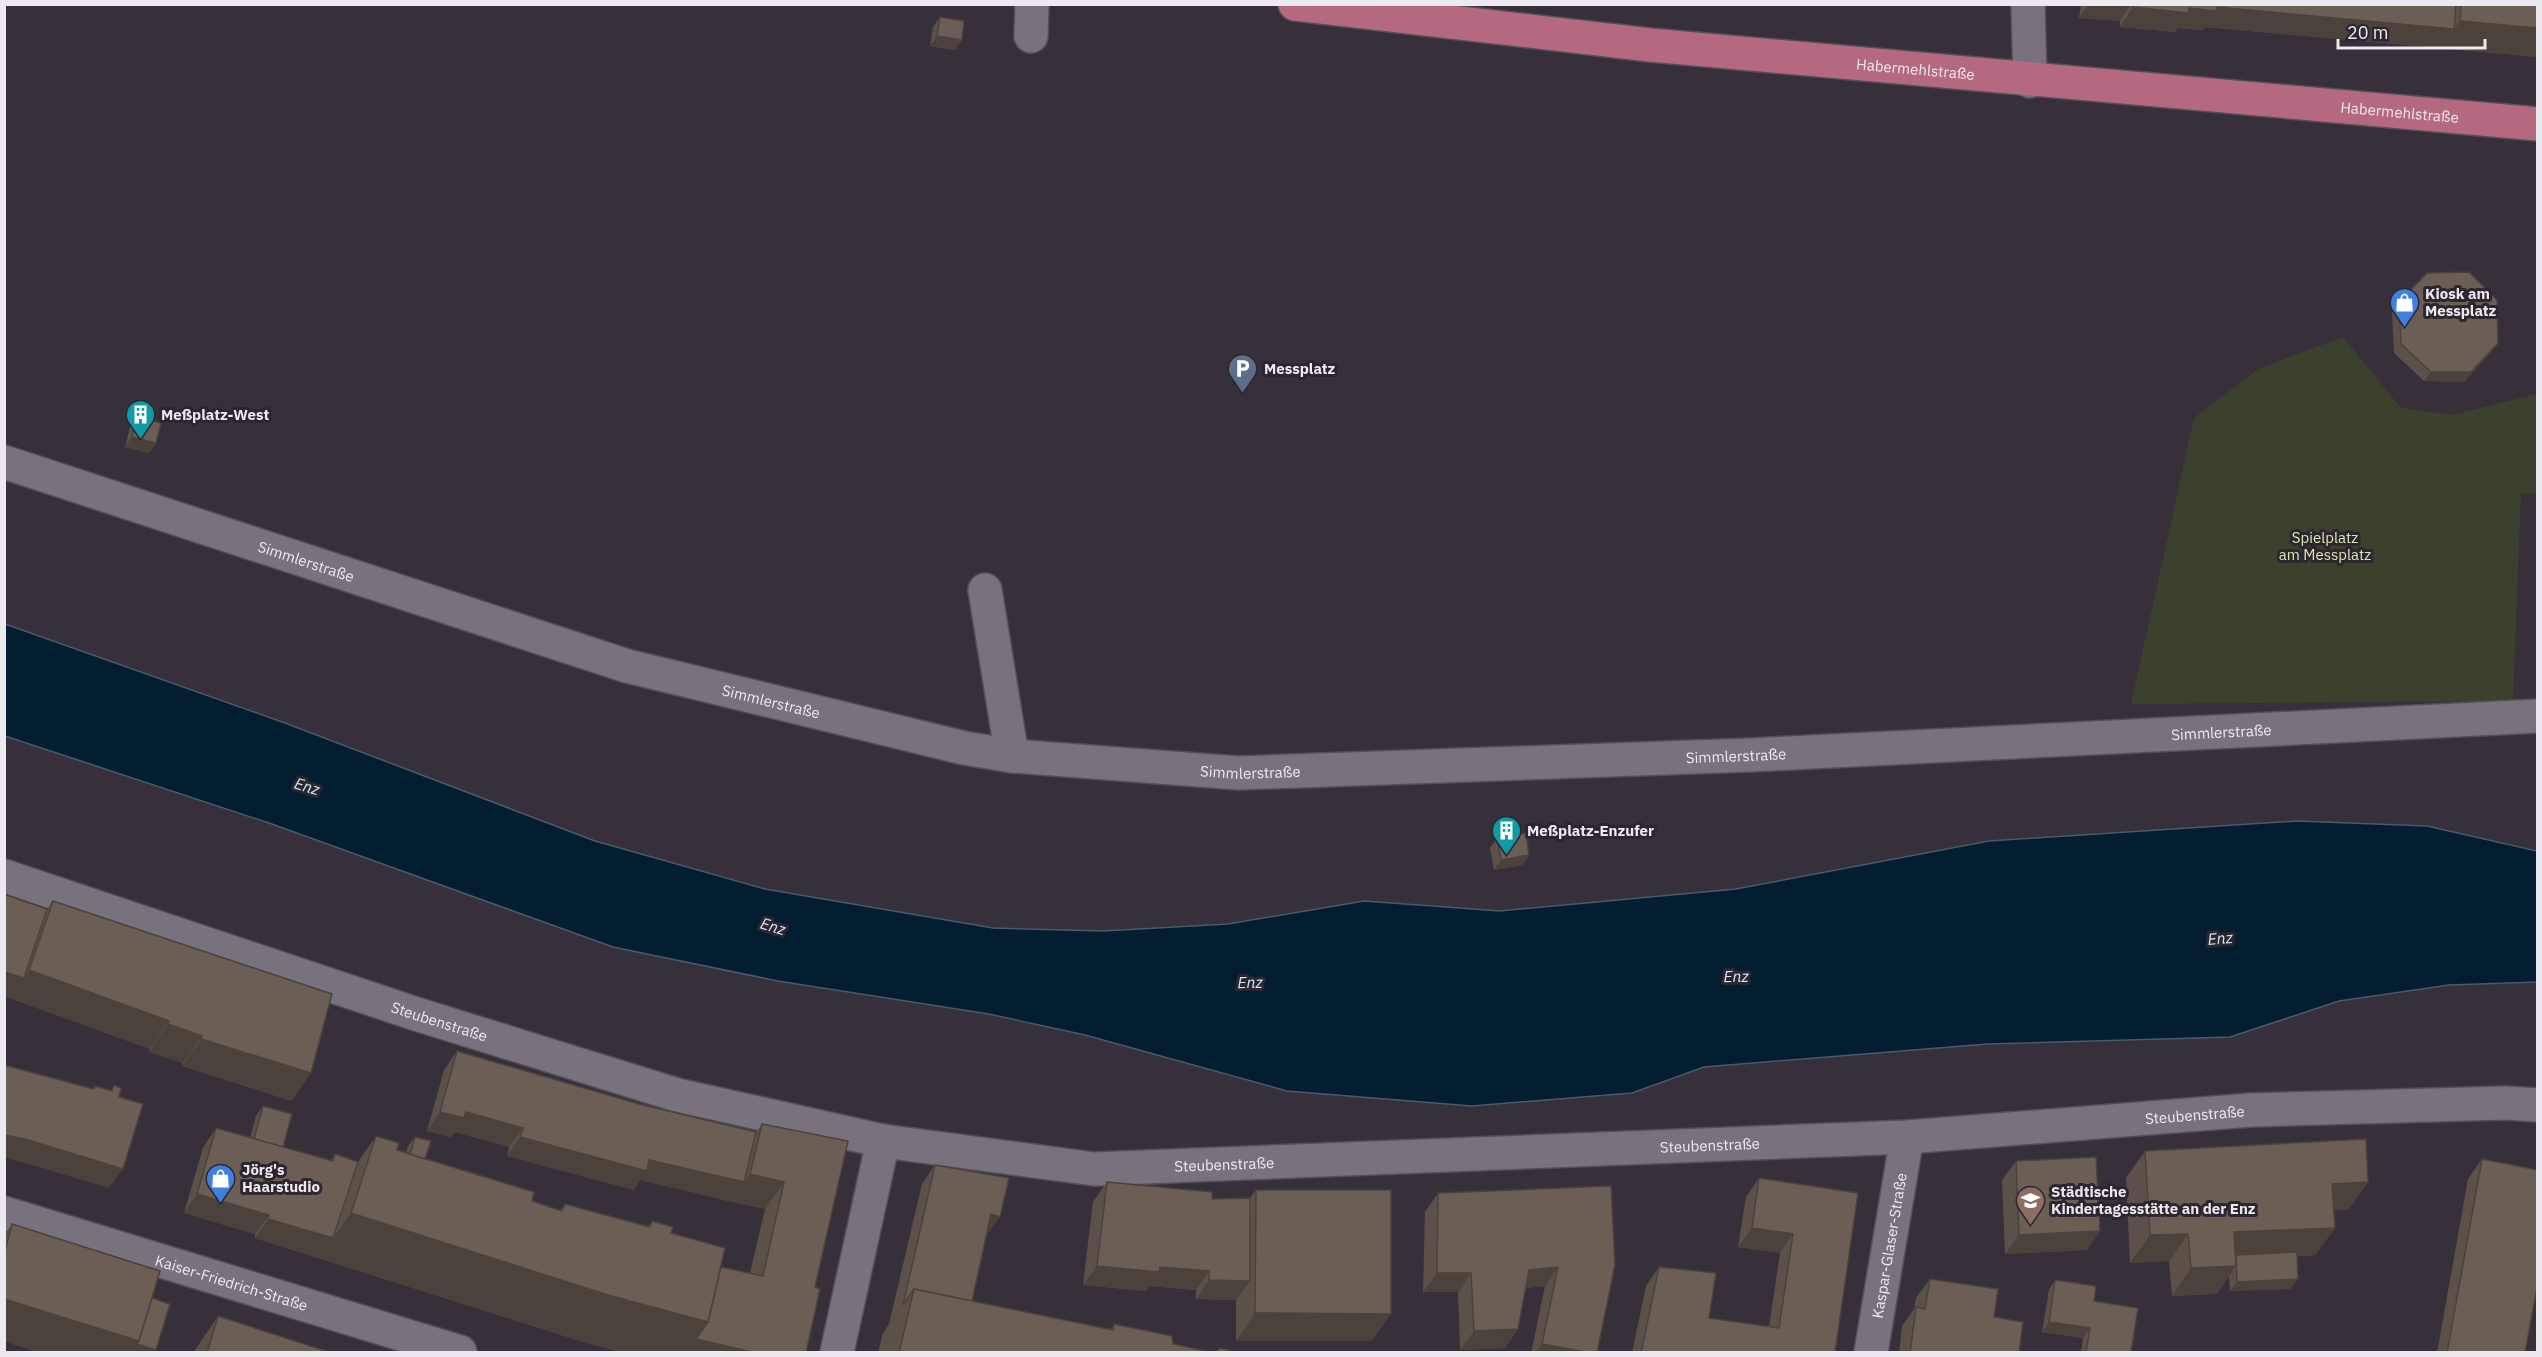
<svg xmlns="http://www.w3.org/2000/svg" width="2542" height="1357" viewBox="0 0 2542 1357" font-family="'IBM Plex Sans',sans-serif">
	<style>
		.green { fill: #3c412d }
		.water { fill: #031d31; stroke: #495a6a; stroke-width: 1.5 }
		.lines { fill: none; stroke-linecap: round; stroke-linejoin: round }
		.minor-casing { stroke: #544e58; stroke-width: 36 }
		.major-casing { stroke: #544e58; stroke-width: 36 }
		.minor { stroke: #79727e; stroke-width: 33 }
		.major { stroke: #b56980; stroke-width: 33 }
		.wall { fill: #5c5149 }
		.shaded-wall { fill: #4b423c }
		.building { fill: #6b5e55; stroke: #4b423c; stroke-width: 1.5 }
		.labels { text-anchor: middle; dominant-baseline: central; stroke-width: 6; stroke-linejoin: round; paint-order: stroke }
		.street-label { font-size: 15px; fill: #ede9f0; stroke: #2d2631 }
		.poi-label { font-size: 15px; font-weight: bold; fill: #ede9f0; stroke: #2d2631; text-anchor: start }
		.park-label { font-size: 15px; fill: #dae9ac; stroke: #2d2631 }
		.water-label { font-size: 16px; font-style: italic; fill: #d2e6f7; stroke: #2d2631 }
	</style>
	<rect width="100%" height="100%" fill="#37303b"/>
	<path class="green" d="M2343,337l58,71 51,7 85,-21v99l-16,1 -8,207 -382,3 63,-286 64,-49z"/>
	<path class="water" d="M5,624l280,99 310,118 170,48 228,39 110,3 125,-7 136,-23 136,10 236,-22 253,-48 308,-20 130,5 110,25v131l-88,3 -110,16 -109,36 -243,7 -283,23 -72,26 -160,13 -185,-15 -202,-56 -96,-21 -211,-33 -165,-34 -344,-124 -264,-87z"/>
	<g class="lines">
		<defs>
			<g id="minor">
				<path d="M2028,4l2,77"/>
				<path d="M1031,36l1,-32"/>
				<path id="s1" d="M4,462l623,204 337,82 48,8 226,17 512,-18 788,-39"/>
				<path d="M985,590l27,166"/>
				<path id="s2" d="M4,876l409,137 264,82 206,46 211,28 813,-32 344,-27 254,-7 33,2"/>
				<path id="s3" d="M4,1213l456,139"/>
				<path d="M837,1352l46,-211"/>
				<path id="s4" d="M1871,1352l36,-215"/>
			</g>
			<g id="major">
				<path id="s5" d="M1295,4l355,41 888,79"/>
			</g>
		</defs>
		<use href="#minor" class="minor-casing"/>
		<use href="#major" class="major-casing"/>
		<use href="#minor" class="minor"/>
		<use href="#major" class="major"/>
	</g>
	<g class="wall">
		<path d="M2081,4h457v53l-333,-30 -2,3 -25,-2 -3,4 -55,-5v-6l-41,-3z"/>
		<path d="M940,17l15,33 -25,-4 3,-19z"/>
		<path d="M2399,302l99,41 -7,9 -27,30 -40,-1 -30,-28 -2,-41z"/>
		<path d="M137,417l19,26 -7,10 -24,-6 5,-20z"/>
		<path d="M1497,838l32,17 -7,10 -28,5 -4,-22z"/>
		<path d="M4,894l43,15 6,-8 239,200 -110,-35 1,-3 -34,-11 1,-3 -146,-53z"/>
		<path d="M457,1051l182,53 117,28 6,-8 86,17 -33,146 -9,66h-182l-47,-13 -322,-102v-4l-71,-21 19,-65 13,-20 34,10 6,-22 7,-10 20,41 48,13 4,-6 23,8 18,-26 21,14 9,3 2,-7 7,-9 10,22 107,42 28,9 5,-6 83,22 4,-5 69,46 29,6 15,-64 -125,-29 -6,10 -127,-34 2,-9 -54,-15 -4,5 -24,-6 17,-61z"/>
		<path d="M2145,1151l223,31 -19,27 -15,1 1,18 -20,27 -18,1 -6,33 -61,2 -1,-15 -12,18 -45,2 -3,-35 -39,2 -4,-85z"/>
		<path d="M2482,1159l43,194h-88l31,-174z"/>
		<path d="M2016,1161l84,70 -13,19 -82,4 -3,-74z"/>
		<path d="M935,1165l51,71 -14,65 139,28 3,-5 59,20 42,9h-337l5,-20 6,-9 33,-140z"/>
		<path d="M1759,1178l99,15 -23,160h-203l14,-67 13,-19 50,51 60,9 11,-74 -42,-6 8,-50z"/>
		<path d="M1107,1182l105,17 38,-1 6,-8 116,151h-136v-41l-40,-1v-9l-47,-4 -3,5 -63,-6 10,-83z"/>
		<path d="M1611,1186l-14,167h-66l14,-67 -20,2 -7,41 -13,19 -45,2 -2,-58h-35l2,-80 13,-19z"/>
		<path d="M12,1224l140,74 4,52 -2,3h-114l-36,-12v-106z"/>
		<path d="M1930,1279l64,38 25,36h-120l3,-27 12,-17 2,-11z"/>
		<path d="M2055,1280l39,21 37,52h-50l2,-15 -41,-6 7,-42z"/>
		<path d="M218,1316l114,37h-139z"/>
	</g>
	<g class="shaded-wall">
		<path d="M2089,4h42l-11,17 -41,-3z"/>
		<path d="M2133,7l56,1 28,-1 237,22 -13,19 -236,-21 -2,3 -25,-2 -3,4 -55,-5z"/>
		<path d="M2460,21l78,7v29l-97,-9z"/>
		<path d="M937,36l25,4 -7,10 -25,-4z"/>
		<path d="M2498,343l-7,9 -27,30 -40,-1 7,-9z"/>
		<path d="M132,437l24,6 -7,10 -24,-6z"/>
		<path d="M1529,855l-7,10 -28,5 7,-10z"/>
		<path d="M29,970l140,51 -19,28 -146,-53v-24l20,6z"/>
		<path d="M168,1024l34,12 -19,27 -34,-11z"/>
		<path d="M201,1039l110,34 -19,28 -110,-35z"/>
		<path d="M440,1112h26l57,16 -14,19 -54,-15 -4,5 -24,-6z"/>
		<path d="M4,1135l21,4 98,30 -14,19 -105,-31z"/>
		<path d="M520,1137l129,23 95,22 -13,20 -91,-22 -6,10 -127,-34z"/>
		<path d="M750,1174l34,8 -19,27 -34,-7z"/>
		<path d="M2368,1182l-19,27 -36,2 19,-27z"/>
		<path d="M197,1194l72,21 -14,19 -71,-21z"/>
		<path d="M351,1213l357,109 48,31h-132l-47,-13 -322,-102 13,-19 65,19z"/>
		<path d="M991,1214l9,3 -14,19z"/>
		<path d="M1752,1228l41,6 -13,19 -42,-6z"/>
		<path d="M2335,1228l-20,27 -79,4 -2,-27z"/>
		<path d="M2100,1231l-13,19 -82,4 14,-19z"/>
		<path d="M2188,1234l-19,27 -39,2 20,-28z"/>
		<path d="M1097,1266l63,1 49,4 -13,19 -47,-4 -3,5 -63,-6z"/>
		<path d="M2236,1266l-19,28 -45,2 19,-28z"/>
		<path d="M1558,1267l-13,19 -30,3 14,-19z"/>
		<path d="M1437,1273h34l-13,19h-35z"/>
		<path d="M2298,1279l-7,10 -61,2 7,-9z"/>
		<path d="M1209,1280l41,1 -14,19 -40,-1z"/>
		<path d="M4,1299l135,42 17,9 -2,3h-114l-36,-12z"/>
		<path d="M1255,1313l136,1 -19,27h-136z"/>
		<path d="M2049,1322l41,6 -7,10 -41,-6z"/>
		<path d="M1518,1329l-13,19 -45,2 14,-19z"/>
		<path d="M1542,1344l49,9h-55z"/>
	</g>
	<g class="building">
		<path d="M2133,4h323l-2,25 -237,-22 -1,4 -27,-3 -1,5 -55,-6z"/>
		<path d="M2461,4h77v24l-78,-7z"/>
		<path d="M940,17l24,4 -2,19 -25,-4z"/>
		<path d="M2469,272l28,28 1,43 -27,29h-40l-30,-28 -2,-42 28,-29z"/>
		<path d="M137,417l24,6 -5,20 -24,-6z"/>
		<path d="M1526,833l3,22 -28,5 -4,-22z"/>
		<path d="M4,894l43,15 -23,69 -20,-6z"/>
		<path d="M53,901l279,93 -21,79 -110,-34 1,-3 -34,-12 1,-3 -140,-51z"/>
		<path d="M457,1051l182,53 117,28 -12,50 -95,-22 -2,11 -127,-34 3,-9 -57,-16 -2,6 -24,-6z"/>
		<path d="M4,1065l90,24 1,-3 17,5 2,-6 7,3 -2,9 24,7 -20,65 -98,-30 -21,-4z"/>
		<path d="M263,1106l29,8 -9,33 -29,-8z"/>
		<path d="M762,1124l86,17 -33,146 5,2 -14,64h-50l-60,-14 12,-17 13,-55 42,9 21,-94 -34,-8z"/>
		<path d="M216,1128l117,33 2,-7 23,8 -25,76 -65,-19 1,-4 -72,-21z"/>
		<path d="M376,1136l23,7 -2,7 137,42 -2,9 30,10 3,-7 85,23 2,-6 21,6 -2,6 54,15 -17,74 -100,-27 -257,-82z"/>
		<path d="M415,1137l16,4 -6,18 -15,-5z"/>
		<path d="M2366,1139l2,43 -36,2 3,44 -101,4 2,34 -45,2 -3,-34 -38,1 -5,-84z"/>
		<path d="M2096,1157l4,74 -81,4 -3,-74z"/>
		<path d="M2482,1159l56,11v112l-13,71h-78z"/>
		<path d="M935,1165l74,13 -9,39 -9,-3 -19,87 -58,-12 -11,16z"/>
		<path d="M1759,1178l99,15 -23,160h-194l18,-86 57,6 -7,45 70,10 14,-94 -41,-6z"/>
		<path d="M1107,1182l105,10v7l38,-1v83l-41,-1v-9l-49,-4 -1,5 -62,-6z"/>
		<path d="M1611,1186l4,79 -18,88h-6l-49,-9 16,-77 -29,3 -11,59 -44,2 -3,-58h-34l1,-80z"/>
		<path d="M1256,1190h135v124l-136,-1z"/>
		<path d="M12,1224l148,47 -21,70 -135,-42v-44z"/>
		<path d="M2297,1252l1,27 -61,3 -1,-27z"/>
		<path d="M1930,1279l68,10 -4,28 29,5 -4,31h-109l6,-46 9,2z"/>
		<path d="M2055,1280l41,6 -2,15 44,7 -7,45h-45l4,-25 -41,-6z"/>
		<path d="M914,1289l199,41 1,-6 58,12 1,8 42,9h-316z"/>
		<path d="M152,1298l18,6 -14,46 -19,-6 2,-3z"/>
		<path d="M218,1316l114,37h-125z"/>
		<path d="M1220,1348l11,3 1,2h-17z"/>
	</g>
	<defs>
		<symbol id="shop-pin" viewBox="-11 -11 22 30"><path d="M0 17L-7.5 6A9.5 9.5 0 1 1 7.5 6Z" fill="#3f7fe0" stroke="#2d2631"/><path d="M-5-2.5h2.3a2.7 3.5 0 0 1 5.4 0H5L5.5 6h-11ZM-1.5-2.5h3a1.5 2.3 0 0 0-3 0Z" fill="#fff"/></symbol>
		<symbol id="parking-pin" viewBox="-11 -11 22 30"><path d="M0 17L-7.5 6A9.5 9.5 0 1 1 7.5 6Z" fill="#5c6f8a" stroke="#2d2631"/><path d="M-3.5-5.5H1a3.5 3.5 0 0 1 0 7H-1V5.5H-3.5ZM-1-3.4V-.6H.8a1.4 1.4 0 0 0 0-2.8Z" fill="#fff"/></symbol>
		<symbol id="building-pin" viewBox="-11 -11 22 30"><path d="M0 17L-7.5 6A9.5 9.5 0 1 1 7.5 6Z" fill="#0f9aa8" stroke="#2d2631"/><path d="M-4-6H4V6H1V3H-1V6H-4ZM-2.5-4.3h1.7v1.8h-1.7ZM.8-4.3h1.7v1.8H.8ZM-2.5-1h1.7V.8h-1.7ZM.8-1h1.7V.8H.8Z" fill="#fff"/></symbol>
		<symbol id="school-pin" viewBox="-11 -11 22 30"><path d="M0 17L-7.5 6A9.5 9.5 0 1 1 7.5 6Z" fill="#8d6e63" stroke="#2d2631"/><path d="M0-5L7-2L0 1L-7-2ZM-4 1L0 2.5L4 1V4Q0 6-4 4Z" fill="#fff"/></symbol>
	</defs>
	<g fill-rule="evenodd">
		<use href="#shop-pin" x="2388" y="286" width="33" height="45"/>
		<use href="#parking-pin" x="1226" y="352" width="33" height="45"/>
		<use href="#building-pin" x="124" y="398" width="33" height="45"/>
		<use href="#building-pin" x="1490" y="814" width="33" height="45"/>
		<use href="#shop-pin" x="204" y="1162" width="33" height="45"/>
		<use href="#school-pin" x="2014" y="1184" width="33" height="45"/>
	</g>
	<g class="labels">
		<g class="street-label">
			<text stroke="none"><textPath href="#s5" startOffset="624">Habermehlstraße</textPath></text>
			<text stroke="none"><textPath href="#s5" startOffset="1110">Habermehlstraße</textPath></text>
			<text stroke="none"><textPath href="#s1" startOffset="318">Simmlerstraße</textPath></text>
			<text stroke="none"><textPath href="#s1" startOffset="804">Simmlerstraße</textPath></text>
			<text stroke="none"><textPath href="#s1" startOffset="2262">Simmlerstraße</textPath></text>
			<text stroke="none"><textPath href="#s1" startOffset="1776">Simmlerstraße</textPath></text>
			<text stroke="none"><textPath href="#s1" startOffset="1290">Simmlerstraße</textPath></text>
			<text stroke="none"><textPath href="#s2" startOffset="459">Steubenstraße</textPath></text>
			<text stroke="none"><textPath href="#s2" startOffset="2234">Steubenstraße</textPath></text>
			<text stroke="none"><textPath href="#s2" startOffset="1748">Steubenstraße</textPath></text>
			<text stroke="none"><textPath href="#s2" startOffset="1262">Steubenstraße</textPath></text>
			<text stroke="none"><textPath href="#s4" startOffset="108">Kaspar-Glaser-Straße</textPath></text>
			<text stroke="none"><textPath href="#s3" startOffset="238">Kaiser-Friedrich-Straße</textPath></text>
		</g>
		<g class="poi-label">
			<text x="2425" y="293">Kiosk am<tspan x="2425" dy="17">Messplatz</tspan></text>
			<text x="1264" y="368">Messplatz</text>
			<text x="161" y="414">Meßplatz-West</text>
			<text x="1527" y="830">Meßplatz-Enzufer</text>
			<text x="242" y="1169">Jörg's<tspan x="242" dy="17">Haarstudio</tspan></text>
			<text x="2051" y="1191">Städtische<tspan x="2051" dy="17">Kindertagesstätte an der Enz</tspan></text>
		</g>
		<g class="park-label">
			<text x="2325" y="537">Spielplatz<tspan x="2325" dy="17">am Messplatz</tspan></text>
		</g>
		<g class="water-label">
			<text transform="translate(307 786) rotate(17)">Enz</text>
			<text transform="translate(773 926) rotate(17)">Enz</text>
			<text transform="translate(2220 938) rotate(-5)">Enz</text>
			<text transform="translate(1736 976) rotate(-1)">Enz</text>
			<text transform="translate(1250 982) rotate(-1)">Enz</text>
		</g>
	</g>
	<rect width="2542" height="1357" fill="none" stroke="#ede9f0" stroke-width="12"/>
	<path d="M2338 39v9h147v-9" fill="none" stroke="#ede9f0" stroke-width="3"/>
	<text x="2347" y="39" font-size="18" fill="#ede9f0" stroke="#2d2631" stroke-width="4.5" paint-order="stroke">20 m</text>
</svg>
